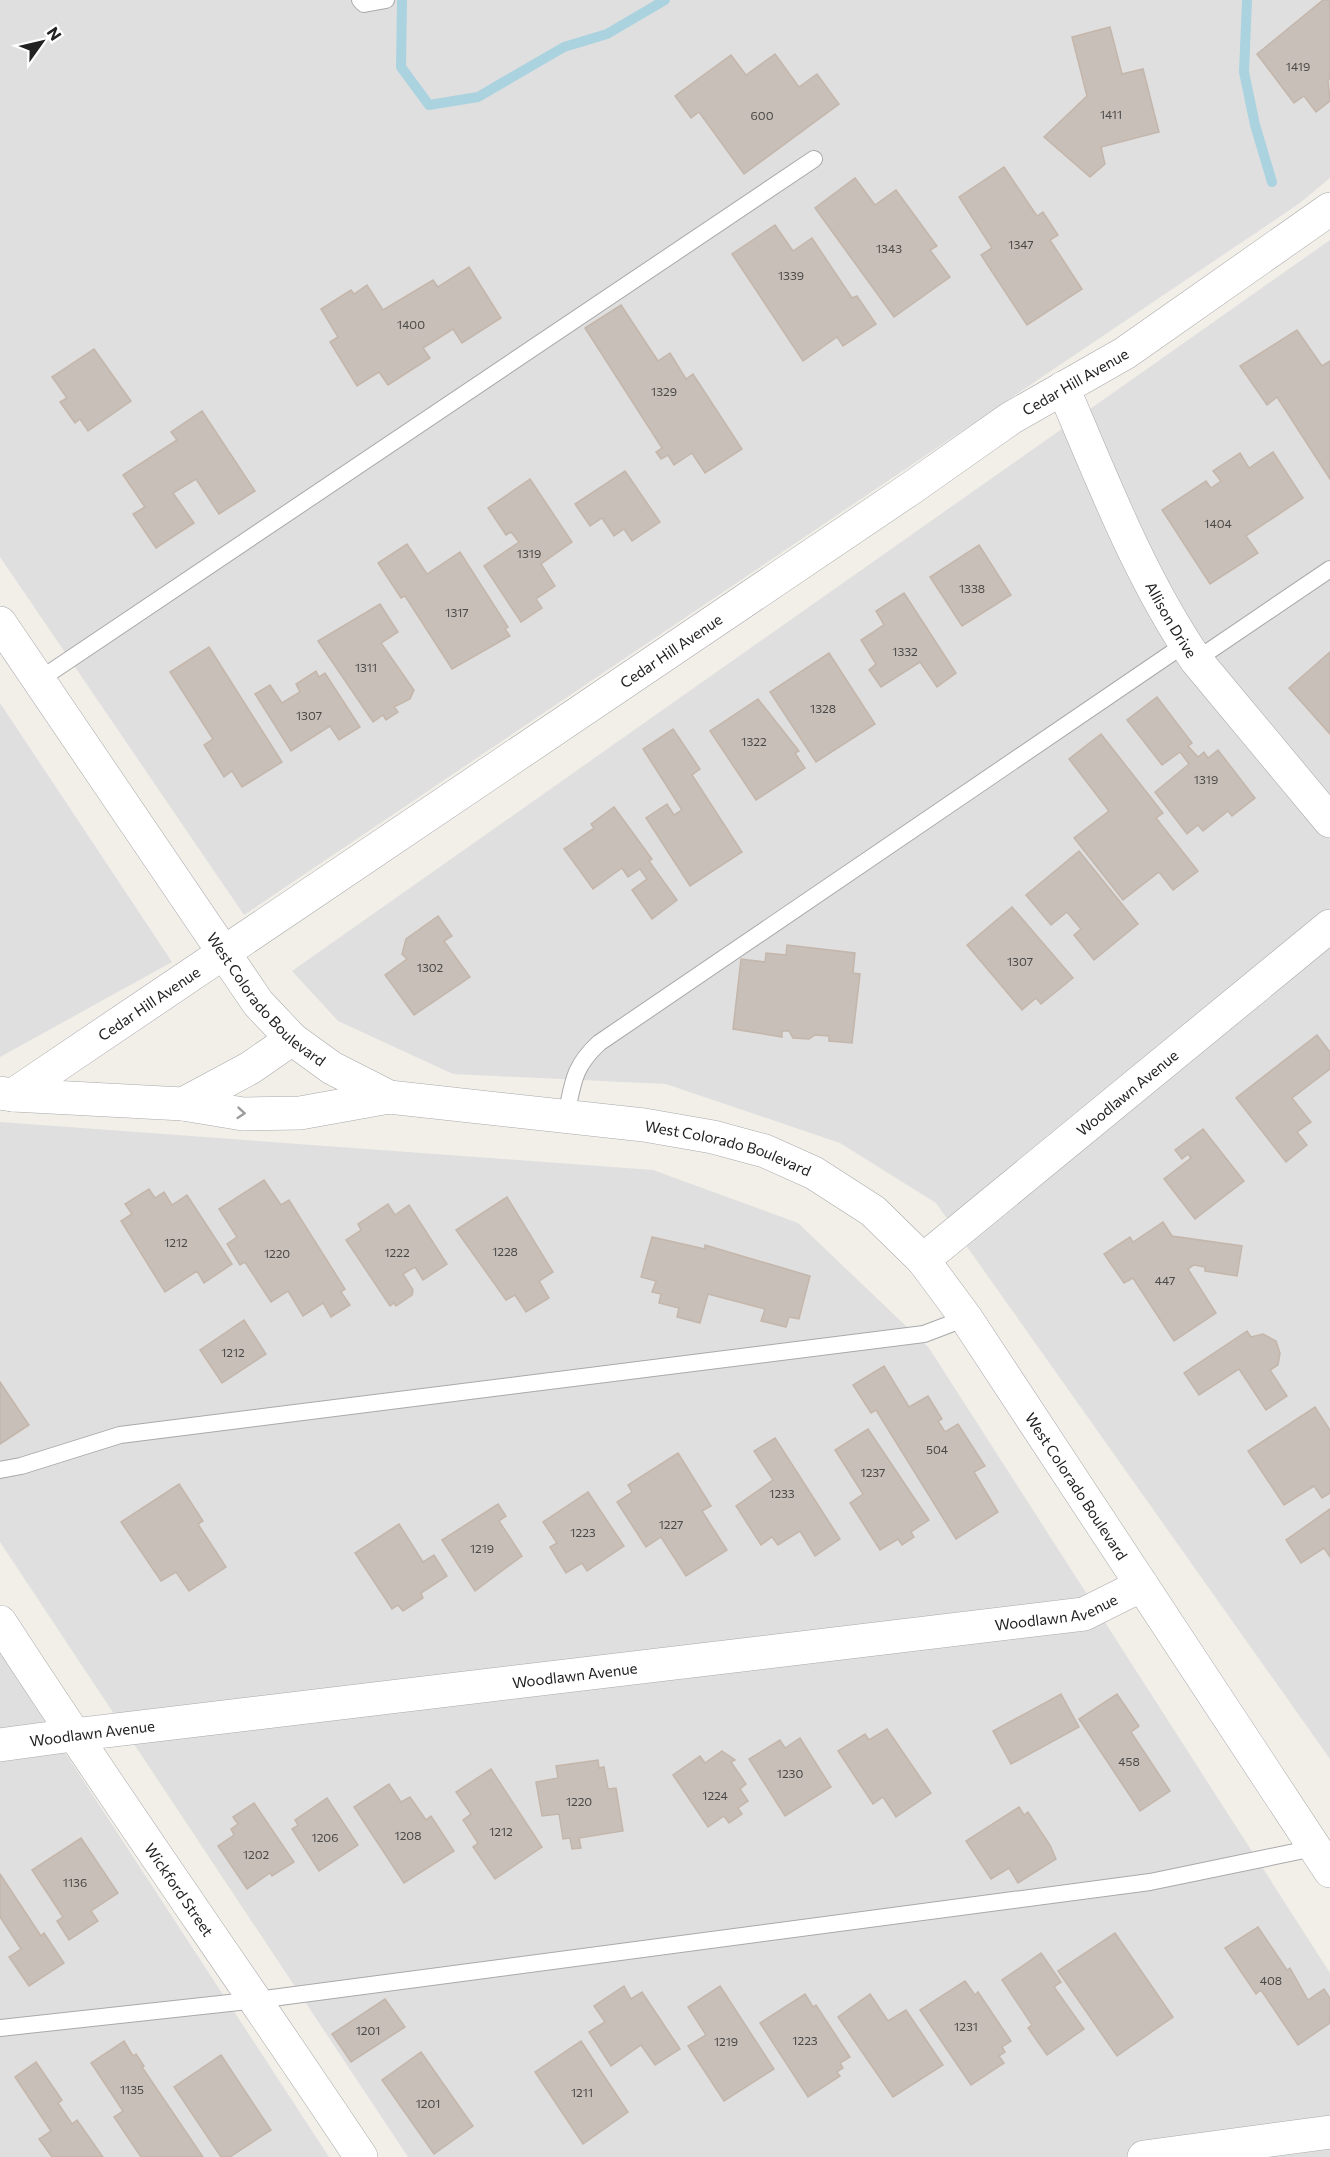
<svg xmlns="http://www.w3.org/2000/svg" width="1330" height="2157" viewBox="0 0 1330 2157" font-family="Commissioner,sans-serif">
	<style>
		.residential { fill: #e0dfdf }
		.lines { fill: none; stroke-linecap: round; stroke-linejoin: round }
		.stream { stroke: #aad3df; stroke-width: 10 }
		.building { fill: #c7bfb8; stroke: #c4b6ab; stroke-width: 1.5 }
		.service-casing { stroke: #a9a9a9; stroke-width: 18 }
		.minor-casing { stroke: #a9a9a9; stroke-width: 34 }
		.tertiary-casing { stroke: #a9a9a9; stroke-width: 34 }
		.service { stroke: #fff; stroke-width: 16 }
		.minor { stroke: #fff; stroke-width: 33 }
		.tertiary { stroke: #fff; stroke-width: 33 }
		.oneway { stroke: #9c9c9c }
		.labels { text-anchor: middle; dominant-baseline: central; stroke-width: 4.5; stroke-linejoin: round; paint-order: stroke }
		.number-label { font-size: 12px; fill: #4b4948 }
		.street-label { font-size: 15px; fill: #222; stroke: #fff }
	</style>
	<rect width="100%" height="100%" fill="#f2efe9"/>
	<g class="residential">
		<path d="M0,0h1330v178l-30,25 -1056,712 -244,-358z"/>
		<path d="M1330,240v1519l-394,-556 -96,-60 -174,-59 -213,-10 -115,-53 -46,-50z"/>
		<path d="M0,703l172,259 -172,95z"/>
		<path d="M0,1122l653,48 145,53 131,125 401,625v184h-922l-408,-615z"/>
		<path d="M0,1653l329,504h-329z"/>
	</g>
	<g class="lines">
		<g class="stream">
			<path d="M402,0l-1,67 28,38 49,-8 86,-50 43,-13 58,-34"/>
			<path d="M1247,0l-3,72 11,53 17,57"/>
		</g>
	</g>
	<g class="building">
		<path d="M1323,0h7v79l-2,1 2,21 -14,11 -12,-16 -10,7 -37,-49z"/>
		<path d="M1110,27l12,47 21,-5 16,63 -58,15 4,17 -15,13 -46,-40 43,-41 -15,-59z"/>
		<path d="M775,54l24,33 18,-13 22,30 -95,70 -45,-62 -8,6 -16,-22 56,-41 15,20z"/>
		<path d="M1004,167l33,49 6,-4 15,23 -8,5 32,49 -55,36 -46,-70 11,-7 -33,-51z"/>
		<path d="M855,178l20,27 21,-15 41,56 -7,4 20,27 -56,40 -79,-109z"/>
		<path d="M775,225l18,26 19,-13 40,60 5,-2 19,28 -33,22 -6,-9 -34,24 -71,-107z"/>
		<path d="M469,267l32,51 -39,25 -9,-14 -30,19 7,10 -42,27 -9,-13 -22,14 -27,-44 8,-5 -17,-28 30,-19 3,4 13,-9 16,25 50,-30 5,7z"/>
		<path d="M621,305l37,56 12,-8 16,26 7,-5 49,75 -37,24 -13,-20 -18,12 -6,-10 -7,4 -5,-7 6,-4 -77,-120z"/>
		<path d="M1297,330l25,36 8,-5v118l-53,-82 -10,8 -27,-39z"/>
		<path d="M94,349l37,52 -43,30 -8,-12 -5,4 -15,-21 7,-4 -15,-21z"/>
		<path d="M202,411l53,80 -36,23 -23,-35 -23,14 21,30 -38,25 -23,-34 12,-7 -22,-32 54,-35 -6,-8z"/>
		<path d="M1273,452l30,46 -57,38 12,17 -48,31 -48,-74 44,-29 5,7 10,-7 -8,-10 27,-18 9,15z"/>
		<path d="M625,471l35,51 -28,19 -8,-12 -10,7 -12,-18 -12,8 -15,-22z"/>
		<path d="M530,479l42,63 -31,22 14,22 -19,13 6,9 -21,14 -37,-56 35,-24 -8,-10 -5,3 -18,-27z"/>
		<path d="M407,544l20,30 33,-22 48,75 -3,2 5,7 -58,33 -47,-73 -4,2 -23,-35z"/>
		<path d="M979,545l32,50 -49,31 -32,-49z"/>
		<path d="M904,593l52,80 -19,14 -17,-25 -39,25 -12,-17 7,-6 -15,-24 23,-15 -8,-14z"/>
		<path d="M380,604l18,28 -17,11 33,47 -4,9 -16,8 4,5 -12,8 -3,-5 -10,7 -55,-81z"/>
		<path d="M209,647l73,115 -40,25 -10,-16 -8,6 -20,-32 9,-6 -43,-67z"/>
		<path d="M1330,652v82l-41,-46z"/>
		<path d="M829,653l46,71 -59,38 -46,-70z"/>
		<path d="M316,671l3,6 6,-4 35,54 -21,13 -9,-14 -39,25 -36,-57 15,-9 12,18 18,-11 -4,-8z"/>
		<path d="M1157,697l35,46 -4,3 10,11 6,-5 4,6 10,-8 37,48 -23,18 -4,-5 -25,20 -5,-6 -11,9 -32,-42 34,-28 -9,-12 -18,13 -35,-45z"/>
		<path d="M758,699l41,52 -4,2 10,15 -49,32 -46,-69z"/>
		<path d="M673,729l27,40 -8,6 50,77 -52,34 -44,-68 21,-14 7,11 8,-5 -39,-61z"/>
		<path d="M1101,734l62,79 -7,5 42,53 -25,19 -14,-18 -36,28 -49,-62 35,-27 -40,-52z"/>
		<path d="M614,807l38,52 -3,2 28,39 -25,19 -20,-29 15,-11 -7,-10 -12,8 -6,-9 -29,21 -29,-40 30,-21 -3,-4z"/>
		<path d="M1079,851l59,73 -44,36 -20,-25 7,-6 -14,-17 -16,13 -25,-30z"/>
		<path d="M1012,907l61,71 -32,26 -5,-6 -14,12 -55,-65z"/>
		<path d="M438,916l14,20 -8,5 26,36 -56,38 -29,-40 22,-16 -5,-5 4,-15z"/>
		<path d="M787,945l68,8 -2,20 7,1 -8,69 -23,-2v-5l-14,-1 -6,4 -16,-1 -4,-7h-7v6l-49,-8 8,-70 24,3 1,-9 20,2z"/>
		<path d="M1317,1035l13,17v17l-38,29 19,24 -14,10 10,13 -21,17 -50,-64z"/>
		<path d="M1203,1129l41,52 -49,38 -31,-40 27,-21 -3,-4 -6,5 -7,-9z"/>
		<path d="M264,1180l17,25 8,-5 56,89 -4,3 9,13 -19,12 -8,-14 -20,13 -15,-25 -17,11 -26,-40 -5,3 -13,-21 10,-7 -18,-28z"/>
		<path d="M149,1189l6,9 9,-6 8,13 15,-10 45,69 -28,19 -7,-12 -32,21 -44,-71 11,-7 -7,-10z"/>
		<path d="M507,1197l46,75 -14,9 10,17 -23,14 -11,-17 -9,5 -50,-70z"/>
		<path d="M388,1204l7,11 14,-10 38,59 -24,16 -8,-13 -12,7 10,16 -1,5 -16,11 -2,-3 -4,3 -44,-66 15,-10 -3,-6z"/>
		<path d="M1163,1222l9,14 70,10 -5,30 -32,-5v-4l-11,-2 -6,4 28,44 -42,28 -41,-63 -9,5 -20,-29 26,-17 3,5z"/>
		<path d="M652,1237l53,12v-4l105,31 -11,43 -10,-2 -3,10 -25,-6 4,-12 -57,-15 -8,29 -23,-6 2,-9 -20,-5 2,-9 -9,-2 4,-11 -15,-4z"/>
		<path d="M244,1320l22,34 -44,29 -22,-33z"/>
		<path d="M1247,1331l4,6 12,-3 13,7 4,12 -2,12 -8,5 17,26 -21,14 -27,-41 -40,26 -15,-22z"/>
		<path d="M884,1366l25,41 19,-11 14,23 -4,2 7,11 13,-8 27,42 -11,6 24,40 -42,27 -80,-129 -5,3 -18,-28z"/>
		<path d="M0,1382l29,43 -29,19z"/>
		<path d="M1315,1407l15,23v63l-8,5 -8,-12 -30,19 -36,-54z"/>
		<path d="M868,1429l61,91 -18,12 3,5 -12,8 -4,-6 -18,11 -30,-47 13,-9 -28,-44z"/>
		<path d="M775,1438l65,101 -25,17 -15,-25 -22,14 -6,-8 -11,8 -25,-39 37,-26 -19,-29z"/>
		<path d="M678,1453l33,53 -9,5 25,39 -41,26 -25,-39 -15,10 -29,-45 15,-10 -4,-7z"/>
		<path d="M179,1484l24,37 -5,3 28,43 -37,24 -13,-19 -15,9 -40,-59z"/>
		<path d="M588,1492l36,54 -37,25 -5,-8 -16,10 -16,-26 7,-4 -14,-21z"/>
		<path d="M498,1504l8,12 -7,5 23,35 -47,35 -33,-51z"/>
		<path d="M1330,1509v48l-6,-9 -23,15 -15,-23z"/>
		<path d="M399,1524l24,38 11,-7 13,21 -26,17 2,5 -20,13 -5,-6 -6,4 -37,-56z"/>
		<path d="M1061,1694l18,33 -68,37 -18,-33z"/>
		<path d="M1117,1694l22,32 -8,6 39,59 -30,20 -61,-92z"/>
		<path d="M887,1729l44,64 -35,24 -13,-20 -10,7 -35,-53 27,-17 4,6z"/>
		<path d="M800,1738l31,49 -46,29 -36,-57 31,-19 5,8z"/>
		<path d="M722,1751l13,9 -4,2 15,22 -6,5 8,12 -10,7 4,6 -13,9 -5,-7 -16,11 -35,-52 27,-19 5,7z"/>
		<path d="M598,1760l1,8 5,-1 4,22 8,-1 7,43 -44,7 2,10 -9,1 -2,-11 -7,1 -4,-25 -17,2 -6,-34 22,-4 -2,-12z"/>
		<path d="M491,1769l51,78 -47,32 -22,-32 5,-4 -15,-23 8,-6 -15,-22z"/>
		<path d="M389,1784l12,18 9,-5 16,23 5,-4 23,35 -50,32 -50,-76z"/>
		<path d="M327,1798l31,47 -39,26 -27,-42 6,-4 -3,-5z"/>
		<path d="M254,1803l40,59 -22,14 -2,-3 -23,16 -29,-43 16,-11 -3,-6 7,-5 -5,-7z"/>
		<path d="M1019,1807l5,8 4,-3 22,33 6,14 -38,24 -9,-15 -18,11 -25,-38z"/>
		<path d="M81,1838l37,55 -27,18 7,10 -29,19 -12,-19 6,-4 -31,-47z"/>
		<path d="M0,1874l41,62 3,-3 20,30 -35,23 -20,-29 12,-8 -21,-32z"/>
		<path d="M1258,1927l29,43 3,-2 18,32 16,-11 6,9v25l-32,22 -37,-55 -5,4 -31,-46z"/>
		<path d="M1115,1933l58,84 -56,39 -59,-85z"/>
		<path d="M1041,1953l20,29 -7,5 30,42 -37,26 -19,-27 4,-3 -30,-45z"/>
		<path d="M965,1981l10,14 3,-3 33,49 -9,6 3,5 -6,4 5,7 -33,22 -51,-75z"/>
		<path d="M624,1986l7,13 11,-7 38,57 -25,16 -14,-20 -30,21 -22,-34 16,-10 -11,-16z"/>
		<path d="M720,1986l54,83 -50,32 -36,-55 18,-11 -18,-28z"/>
		<path d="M805,1994l8,13 3,-2 34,52 -10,6 3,5 -6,4 3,4 -32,21 -48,-74z"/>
		<path d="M870,1994l18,27 18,-11 37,55 -50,32 -55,-80z"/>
		<path d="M385,1999l20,28 -54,35 -19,-28z"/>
		<path d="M124,2041l9,15 3,-2 8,12 -2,1 61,90h-62l-27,-40 9,-6 -32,-48z"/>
		<path d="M581,2041l47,71 -45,32 -48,-72z"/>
		<path d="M421,2052l52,74 -39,28 -52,-74z"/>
		<path d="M221,2055l50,75 -41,27h-9l-47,-70z"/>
		<path d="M36,2062l26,38 -4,3 14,21 5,-4 26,37h-51l-13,-18 12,-8 -36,-54z"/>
	</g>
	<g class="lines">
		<defs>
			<g id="service">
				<path d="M360,0l4,4 22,-4"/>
				<path d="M1196,660l134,-91"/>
				<path d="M39,680l775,-521"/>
				<path d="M566,1116c7,-33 7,-49 33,-73l586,-399"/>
				<path d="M0,1470l21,-4 99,-31 804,-101 42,-16"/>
				<path d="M0,2028l257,-28 893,-118 164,-34"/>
			</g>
			<g id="minor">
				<path id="s1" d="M1063,388c40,93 76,188 133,272l134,161"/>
				<path id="s2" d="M0,1093l13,2 897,-606 101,-71 114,-65 205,-144"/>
				<path d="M13,1095l170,9 60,10 57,-1 89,-16"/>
				<path d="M183,1104l67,-36 42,-29"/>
				<path id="s3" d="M923,1260l407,-334"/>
				<path id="s4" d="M0,1622c117,181 242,356 361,535"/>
				<path id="s5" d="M0,1745l73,-10 1011,-121 58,-29"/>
				<path d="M1144,2157l186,-25"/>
			</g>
			<g id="tertiary">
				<path id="s6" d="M0,623l258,380 34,36 40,29 57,29 255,28 69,12 52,14 49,22 59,38 50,49 43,58 364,553"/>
			</g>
		</defs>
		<use href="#service" class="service-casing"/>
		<use href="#minor" class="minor-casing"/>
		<use href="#tertiary" class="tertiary-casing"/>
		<use href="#service" class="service"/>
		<use href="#minor" class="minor"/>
		<use href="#tertiary" class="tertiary"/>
	</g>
	<defs><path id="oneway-chevron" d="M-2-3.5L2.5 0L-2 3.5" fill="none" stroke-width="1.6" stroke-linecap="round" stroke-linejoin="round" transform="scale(1.5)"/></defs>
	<use class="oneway" href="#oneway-chevron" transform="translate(241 1113) rotate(5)"/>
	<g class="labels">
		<g class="number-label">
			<text x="1298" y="66">1419</text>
			<text x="1111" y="114">1411</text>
			<text x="762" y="115">600</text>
			<text x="1021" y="244">1347</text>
			<text x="889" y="248">1343</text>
			<text x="791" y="275">1339</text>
			<text x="411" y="324">1400</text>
			<text x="664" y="391">1329</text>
			<text x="1218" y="523">1404</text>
			<text x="529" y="553">1319</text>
			<text x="972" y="588">1338</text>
			<text x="457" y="612">1317</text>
			<text x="905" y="651">1332</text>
			<text x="366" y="667">1311</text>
			<text x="823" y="708">1328</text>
			<text x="309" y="715">1307</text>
			<text x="754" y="741">1322</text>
			<text x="1206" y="779">1319</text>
			<text x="1020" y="961">1307</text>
			<text x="430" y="967">1302</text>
			<text x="176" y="1242">1212</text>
			<text x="505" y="1251">1228</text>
			<text x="397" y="1252">1222</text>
			<text x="277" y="1253">1220</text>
			<text x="1165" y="1280">447</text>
			<text x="233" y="1352">1212</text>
			<text x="937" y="1449">504</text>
			<text x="873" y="1472">1237</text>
			<text x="782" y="1493">1233</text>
			<text x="671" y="1524">1227</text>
			<text x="583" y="1532">1223</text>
			<text x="482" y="1548">1219</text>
			<text x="1129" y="1761">458</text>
			<text x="790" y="1773">1230</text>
			<text x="715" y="1795">1224</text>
			<text x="579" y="1801">1220</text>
			<text x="501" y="1831">1212</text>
			<text x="408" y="1835">1208</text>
			<text x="325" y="1837">1206</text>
			<text x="256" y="1854">1202</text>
			<text x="75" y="1882">1136</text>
			<text x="1271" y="1980">408</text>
			<text x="966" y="2026">1231</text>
			<text x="368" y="2030">1201</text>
			<text x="805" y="2040">1223</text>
			<text x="726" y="2041">1219</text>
			<text x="132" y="2089">1135</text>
			<text x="582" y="2092">1211</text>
			<text x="428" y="2103">1201</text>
		</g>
		<g class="street-label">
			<text stroke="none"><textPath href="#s2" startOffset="1293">Cedar Hill Avenue</textPath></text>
			<text stroke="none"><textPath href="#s1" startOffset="256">Allison Drive</textPath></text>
			<text stroke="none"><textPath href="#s2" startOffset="807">Cedar Hill Avenue</textPath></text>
			<text stroke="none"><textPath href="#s6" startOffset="462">West Colorado Boulevard</textPath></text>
			<text stroke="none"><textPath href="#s2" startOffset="177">Cedar Hill Avenue</textPath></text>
			<text stroke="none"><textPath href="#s3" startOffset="264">Woodlawn Avenue</textPath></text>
			<text stroke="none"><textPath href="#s6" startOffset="966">West Colorado Boulevard</textPath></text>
			<text stroke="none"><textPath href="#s6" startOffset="1470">West Colorado Boulevard</textPath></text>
			<text stroke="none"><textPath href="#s5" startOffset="1065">Woodlawn Avenue</textPath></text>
			<text stroke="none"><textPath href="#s5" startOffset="579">Woodlawn Avenue</textPath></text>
			<text stroke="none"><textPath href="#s5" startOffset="93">Woodlawn Avenue</textPath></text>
			<text stroke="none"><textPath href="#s4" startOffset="322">Wickford Street</textPath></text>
		</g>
	</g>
	<g transform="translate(42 42) rotate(56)" stroke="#ffffff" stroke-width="4.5" paint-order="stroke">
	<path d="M0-4.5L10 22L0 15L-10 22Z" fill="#222222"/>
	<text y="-9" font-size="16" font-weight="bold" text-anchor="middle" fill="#222222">N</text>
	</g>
</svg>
